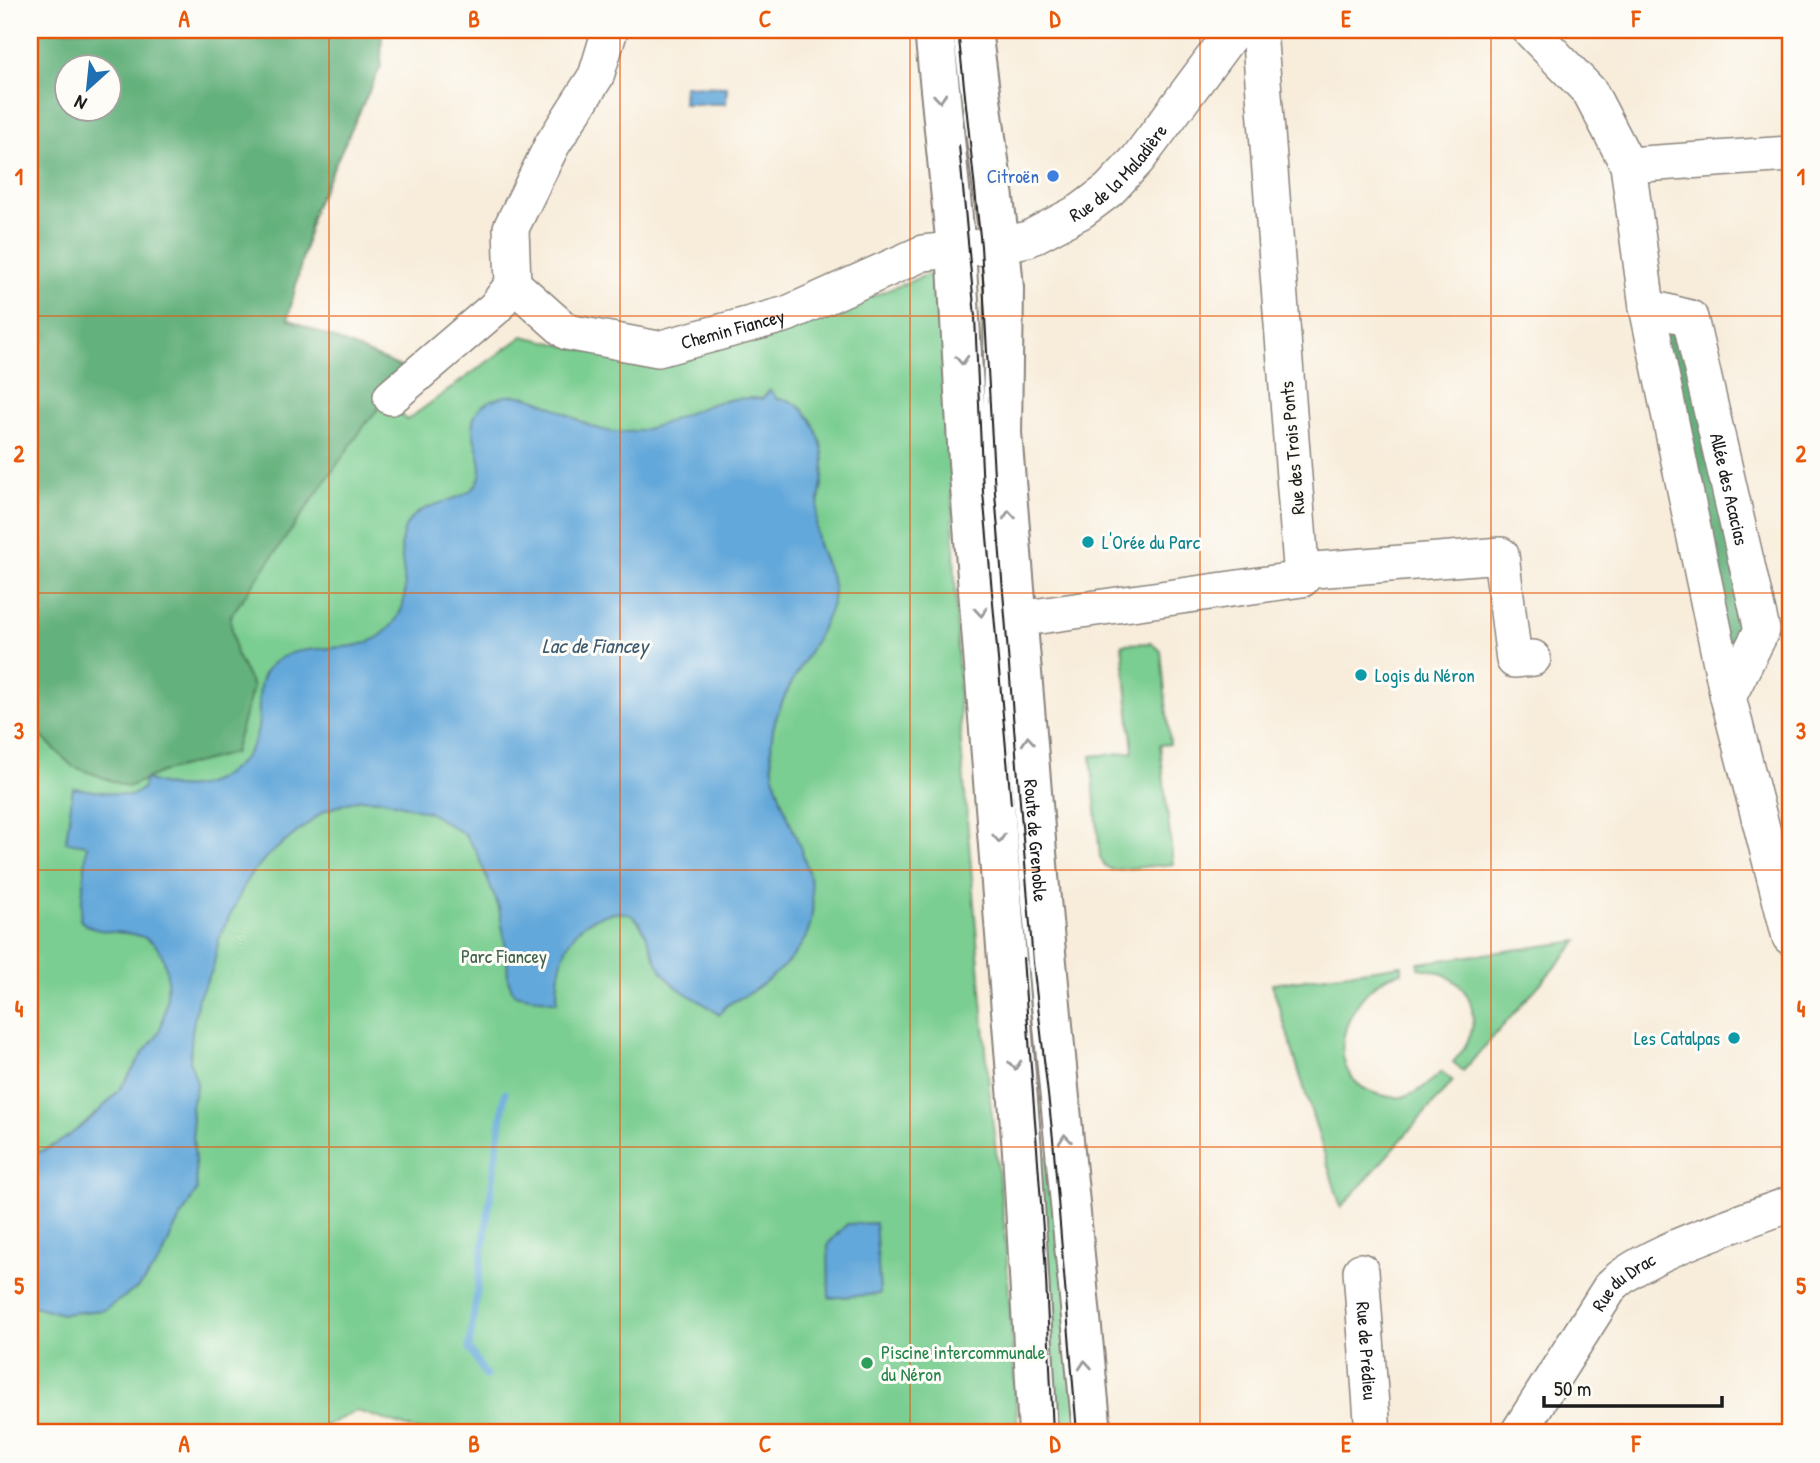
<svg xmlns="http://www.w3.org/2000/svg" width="1820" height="1463" viewBox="0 0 1820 1463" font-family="'Patrick Hand',sans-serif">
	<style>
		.green { fill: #7ace91; stroke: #4b7556; stroke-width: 2 }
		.forest { fill: #63b17b; stroke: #40664c; stroke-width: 2; fill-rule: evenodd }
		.water { fill: #64a8da; stroke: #40627b; stroke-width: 2 }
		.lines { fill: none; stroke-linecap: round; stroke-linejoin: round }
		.stream { stroke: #64a8da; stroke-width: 7 }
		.minor-casing { stroke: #8a847c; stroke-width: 38 }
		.major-casing { stroke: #8a847c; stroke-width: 42 }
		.minor { stroke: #fff; stroke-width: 35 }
		.major { stroke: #fff; stroke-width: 38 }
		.tram { stroke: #1c1c1c; stroke-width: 2 }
		.oneway { stroke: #999 }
		.grid { fill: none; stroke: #e8590c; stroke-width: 2; stroke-opacity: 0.55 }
		.shop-dot { fill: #3f7fe0; stroke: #fdfcf7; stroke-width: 2.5 }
		.culture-dot { fill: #0f9aa8; stroke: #fdfcf7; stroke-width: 2.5 }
		.leisure-dot { fill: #2e9e5b; stroke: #fdfcf7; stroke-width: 2.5 }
		.labels { text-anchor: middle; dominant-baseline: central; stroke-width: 6; stroke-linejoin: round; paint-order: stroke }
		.street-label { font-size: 19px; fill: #1c1c1c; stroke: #fdfcf7 }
		.shop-label { font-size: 19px; fill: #366cbe; stroke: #fdfcf7; text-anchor: end }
		.culture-label { font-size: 19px; fill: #0d838f; stroke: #fdfcf7; text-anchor: start }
		.park-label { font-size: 19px; fill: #42634b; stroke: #fdfcf7 }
		.leisure-label { font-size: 19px; fill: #27864d; stroke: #fdfcf7; text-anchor: start }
		.water-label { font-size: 21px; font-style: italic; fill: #3c5b71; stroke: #fdfcf7 }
		.neatline { fill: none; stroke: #e8590c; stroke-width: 2.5 }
		.grid-label { font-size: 23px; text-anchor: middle; font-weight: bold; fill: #e8590c }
	</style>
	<rect width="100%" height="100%" fill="#fdfcf7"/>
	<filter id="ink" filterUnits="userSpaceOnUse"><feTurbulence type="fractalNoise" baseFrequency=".0143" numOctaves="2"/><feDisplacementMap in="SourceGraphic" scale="14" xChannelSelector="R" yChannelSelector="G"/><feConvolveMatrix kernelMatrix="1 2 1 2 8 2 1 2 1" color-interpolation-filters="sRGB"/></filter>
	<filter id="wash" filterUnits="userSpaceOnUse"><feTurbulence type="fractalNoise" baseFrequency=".00686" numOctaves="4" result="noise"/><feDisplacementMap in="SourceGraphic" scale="28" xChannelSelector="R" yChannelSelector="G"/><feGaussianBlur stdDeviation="1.57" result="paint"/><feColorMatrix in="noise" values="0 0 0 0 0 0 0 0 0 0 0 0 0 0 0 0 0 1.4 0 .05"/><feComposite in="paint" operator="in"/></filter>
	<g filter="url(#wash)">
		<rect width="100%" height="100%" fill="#f8eddb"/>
		<g class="green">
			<path d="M929,274l16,15 16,456 29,353 15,133 13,202h-592l-69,-22 -48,22h-279v-726l331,-333 46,46 116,-84 92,21 210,-42z"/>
			<path d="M1151,643l10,8 9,93 -10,1 13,119 -61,6 -8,-5 -4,-8 -9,-101 42,-4 -11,-108z"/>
			<path d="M1578,941l-115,130 -10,-9c38,-39 19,-90 -35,-94v-5z"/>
			<path d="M1402,965v7c-51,10 -89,98 -28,121 8,3 24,6 32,3 13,-3 26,-16 36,-24l11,9 -112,127 -69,-224z"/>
			<path d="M1059,1155l24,276 -36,2 -17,-275z"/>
		</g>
		<g class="forest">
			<path d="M30,30h352l-1,36 -67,143 -26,110 122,52 -43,51 -137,195 6,37 17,33 -19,66 -73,19 -33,15 -56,-21 -42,-41zM66,66h42v42h-42z"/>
			<path d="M1690,318l72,312 -34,67 -77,-369z"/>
		</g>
		<g class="water">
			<path d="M684,86l43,1 -1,17h-43z"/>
			<path d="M770,390l7,9c15,-1 26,9 34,21 28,50 1,71 6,119 3,20 21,40 16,61 -13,46 -50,83 -60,130 -14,72 56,128 36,199 -9,28 -38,50 -61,65 -7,4 -18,8 -23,13 -2,3 -3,6 -6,8 -17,-16 -41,-21 -55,-41 -13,-16 -14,-42 -30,-57 -6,-5 -18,-5 -26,-3 -42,9 -51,49 -51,88l-43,-8 -6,-14 -1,-26 -8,-46 -23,-57 -12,-17 -36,-22 -44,-12 -24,-1 -36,12 -58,46 -18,21 -29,60 -6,31 -15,29 -6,34 -2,29 7,22 -6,23 6,84 -24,41 -11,27 -23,29 -35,23 -42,4 -32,-9v-152c24,1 71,-42 86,-60 11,-12 18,-27 27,-40 5,-8 13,-13 16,-21 8,-23 13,-57 2,-79 -17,-32 -61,-11 -81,-33l7,-75 -21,-3 7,-54 58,8 11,-7 3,-10c10,3 20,7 31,8 36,4 76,-23 82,-60 3,-19 -4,-45 12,-61 28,-29 79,-8 110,-30 49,-37 7,-79 27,-112 14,-24 54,-20 68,-38 21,-25 -23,-62 11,-83 47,-27 85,26 129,29 57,3 86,-41 147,-33z"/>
			<path d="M875,1223l5,71 -51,4 -1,-54 19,-20z"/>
		</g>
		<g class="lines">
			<path class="stream" d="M486,1376l-17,-28 36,-255"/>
		</g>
	</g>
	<g filter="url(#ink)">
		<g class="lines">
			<defs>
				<g id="minor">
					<path d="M1530,30l60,62 38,73 19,142 81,390 62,240"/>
					<path d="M1628,165l162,-11"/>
					<path id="s1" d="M513,284l54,48 91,17 129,-35 136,-61 77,-8 28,-6 53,-28 28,-21 29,-31 96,-129"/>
					<path id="s2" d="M1647,307l43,11 72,312 -34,67"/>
					<path d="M391,397l104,-89 18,-24 -2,-56 41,-83 44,-69 14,-46"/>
					<path d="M1302,571l199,-16 13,105 19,-2"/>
					<path d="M1018,619l284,-40 -43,-549"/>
					<path id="s3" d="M1361,1271l12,162"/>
					<path id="s4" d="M1518,1433l93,-147c34,-34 132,-64 179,-82"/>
				</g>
				<g id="major">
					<path d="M934,30l22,218 12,214 54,689 16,282"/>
					<path id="s5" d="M972,30l28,215 4,43 -2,145 39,467 51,533"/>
				</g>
			</defs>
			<use href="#minor" class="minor-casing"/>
			<use href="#major" class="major-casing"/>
			<use href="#minor" class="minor"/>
			<use href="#major" class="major"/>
			<g class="tram">
				<path d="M958,30l23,216 14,247 38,469 20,177 24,294"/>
				<path d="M959,145l16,172 8,175 28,312"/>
				<path d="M1023,958l22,299 8,176"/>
			</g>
		</g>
		<defs><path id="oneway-chevron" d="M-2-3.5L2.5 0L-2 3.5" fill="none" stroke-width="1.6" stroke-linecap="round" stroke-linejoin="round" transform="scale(1.75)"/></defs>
		<g class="oneway">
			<use href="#oneway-chevron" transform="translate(940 98) rotate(85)"/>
			<use href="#oneway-chevron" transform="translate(962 360) rotate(87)"/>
			<use href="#oneway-chevron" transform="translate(1009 515) rotate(-95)"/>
			<use href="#oneway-chevron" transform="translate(981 612) rotate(85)"/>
			<use href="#oneway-chevron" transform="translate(1028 741) rotate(-95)"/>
			<use href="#oneway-chevron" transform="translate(999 838) rotate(86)"/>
			<use href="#oneway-chevron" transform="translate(1015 1065) rotate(85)"/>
			<use href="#oneway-chevron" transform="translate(1065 1139) rotate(-96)"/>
			<use href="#oneway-chevron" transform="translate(1085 1365) rotate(-95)"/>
		</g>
	</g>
	<path class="grid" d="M329,30v1403M620,30v1403M910,30v1403M1200,30v1403M1491,30v1403M30,316h1760M30,593h1760M30,870h1760M30,1147h1760"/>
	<circle class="shop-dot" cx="1053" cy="176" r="7"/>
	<g class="culture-dot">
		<circle cx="1088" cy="542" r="7"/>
		<circle cx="1361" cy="675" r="7"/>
		<circle cx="1734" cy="1038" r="7"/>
	</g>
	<circle class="leisure-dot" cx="867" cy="1363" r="7"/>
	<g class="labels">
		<g class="street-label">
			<text stroke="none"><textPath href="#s1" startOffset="667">Rue de la Maladière</textPath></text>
			<text stroke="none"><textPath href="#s1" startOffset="242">Chemin Fiancey</textPath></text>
			<text transform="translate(1292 448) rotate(-95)">Rue des Trois Ponts</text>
			<text stroke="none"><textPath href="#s2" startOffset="220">Allée des Acacias</textPath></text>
			<text stroke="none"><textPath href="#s5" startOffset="814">Route de Grenoble</textPath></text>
			<text stroke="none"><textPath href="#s4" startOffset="186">Rue du Drac</textPath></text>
			<text stroke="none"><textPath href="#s3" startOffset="80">Rue de Prédieu</textPath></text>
		</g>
		<g class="shop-label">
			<text x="1039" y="176">Citroën</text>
		</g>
		<g class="culture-label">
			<text x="1102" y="542">L'Orée du Parc</text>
			<text x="1375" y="675">Logis du Néron</text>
			<text x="1720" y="1038" text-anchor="end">Les Catalpas</text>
		</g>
		<g class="park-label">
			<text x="504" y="956">Parc Fiancey</text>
		</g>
		<g class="leisure-label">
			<text x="881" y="1352">Piscine intercommunale<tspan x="881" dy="22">du Néron</tspan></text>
		</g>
		<g class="water-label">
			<text x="595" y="645">Lac de Fiancey</text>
		</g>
	</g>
	<rect width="1820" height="1463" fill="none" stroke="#fdfcf7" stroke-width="77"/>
	<g transform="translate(88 88) rotate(207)"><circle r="33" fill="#fdfcf7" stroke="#a3a29f" stroke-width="2"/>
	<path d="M0-5L12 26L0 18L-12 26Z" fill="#1f6fb2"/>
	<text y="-10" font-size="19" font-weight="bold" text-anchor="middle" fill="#1c1c1c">N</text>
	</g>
	<path d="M1544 1396v10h178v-10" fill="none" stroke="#1c1c1c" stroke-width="3.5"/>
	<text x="1554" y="1396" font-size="21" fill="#1c1c1c" stroke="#fdfcf7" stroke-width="5" paint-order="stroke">50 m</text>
	<rect x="38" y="38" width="1744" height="1386" class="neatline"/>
	<g class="grid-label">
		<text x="184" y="27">A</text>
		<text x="474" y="27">B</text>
		<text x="765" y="27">C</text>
		<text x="1055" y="27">D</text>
		<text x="1346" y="27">E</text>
		<text x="1636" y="27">F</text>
		<text x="19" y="185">1</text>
		<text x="1801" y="185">1</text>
		<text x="19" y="462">2</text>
		<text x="1801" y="462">2</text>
		<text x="19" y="739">3</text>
		<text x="1801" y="739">3</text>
		<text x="19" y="1017">4</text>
		<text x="1801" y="1017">4</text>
		<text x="19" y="1294">5</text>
		<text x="1801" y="1294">5</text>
		<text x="184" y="1452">A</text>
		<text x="474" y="1452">B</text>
		<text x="765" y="1452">C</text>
		<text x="1055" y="1452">D</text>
		<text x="1346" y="1452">E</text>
		<text x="1636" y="1452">F</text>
	</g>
</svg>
